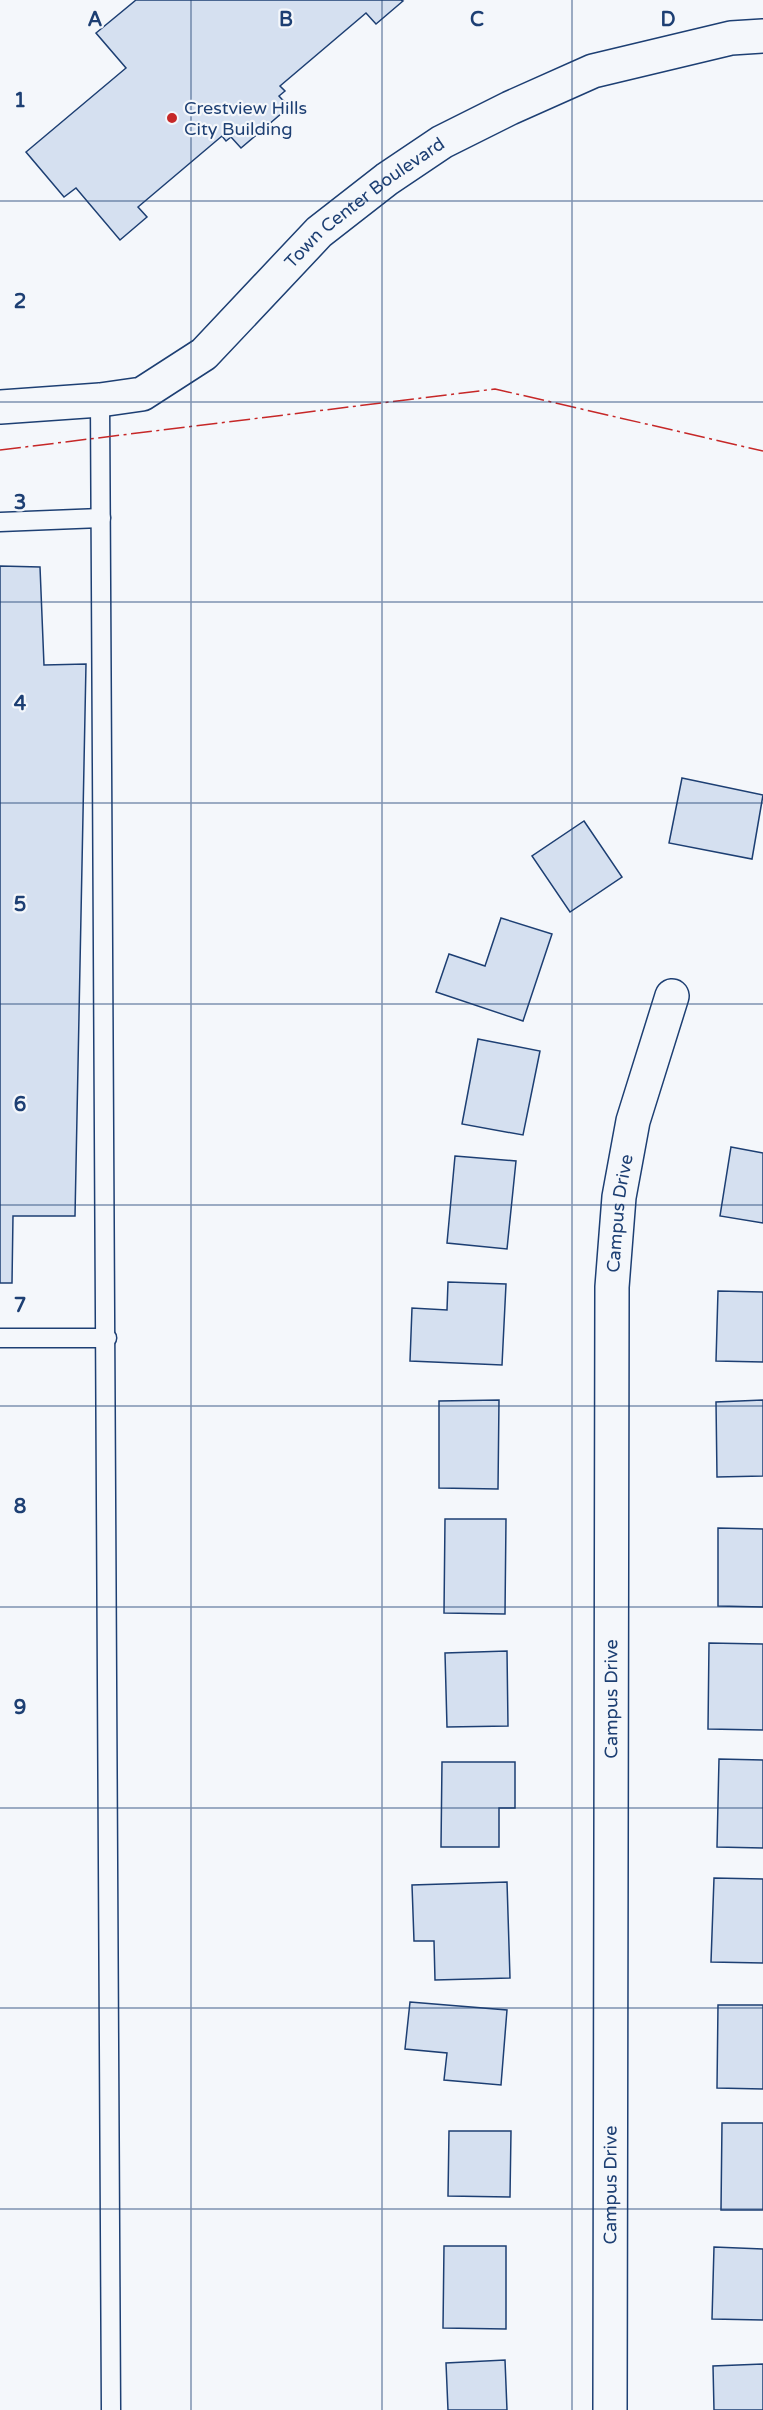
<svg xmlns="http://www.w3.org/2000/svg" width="763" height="2410" viewBox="0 0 763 2410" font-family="'Varela Round',sans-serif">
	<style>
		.building { fill: #d5e0f0; stroke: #1d3f73; stroke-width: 1.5 }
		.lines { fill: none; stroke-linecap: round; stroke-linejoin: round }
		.lane-casing { stroke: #1d3f73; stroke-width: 21 }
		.street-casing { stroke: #1d3f73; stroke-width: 36 }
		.lane { stroke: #f4f7fb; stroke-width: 18 }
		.street { stroke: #f4f7fb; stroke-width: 33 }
		.power { stroke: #c62828; stroke-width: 1.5; stroke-dasharray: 21 4.5 3 4.5; stroke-linecap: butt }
		.grid { fill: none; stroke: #1d3f73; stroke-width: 1.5; stroke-opacity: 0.55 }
		.poi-dot { fill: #c62828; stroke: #f4f7fb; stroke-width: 2 }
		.labels { text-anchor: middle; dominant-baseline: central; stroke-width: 4.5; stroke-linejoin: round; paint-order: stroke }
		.poi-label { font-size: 18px; fill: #1d3f73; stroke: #f4f7fb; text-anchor: start }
		.street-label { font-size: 18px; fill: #1d3f73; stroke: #f4f7fb }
		.grid-label { font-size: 20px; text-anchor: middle; font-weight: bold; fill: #1d3f73; stroke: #f4f7fb; stroke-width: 4.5; stroke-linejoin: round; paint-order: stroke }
	</style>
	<rect width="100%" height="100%" fill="#f4f7fb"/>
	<g class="building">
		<path d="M136,0h265l2,1 -27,23 -10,-11 -86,73 5,5 -6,5 10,11 -48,41 -10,-11 -5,4 -4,-5 -84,71 9,10 -27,23 -44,-52 -12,9 -38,-45 100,-84 -30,-35z"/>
		<path d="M0,566l40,1 4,98 42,-1 -11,552h-62l-1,67h-12z"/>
		<path d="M682,778l81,17 -11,64 -83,-16z"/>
		<path d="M584,821l38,56 -52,35 -38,-56z"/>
		<path d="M501,918l51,16 -29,87 -87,-29 13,-38 36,12z"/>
		<path d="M478,1039l62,12 -17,84 -61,-11z"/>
		<path d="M731,1147l32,6v70l-43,-7z"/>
		<path d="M455,1156l61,5 -9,88 -60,-6z"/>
		<path d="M448,1282l58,2 -4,81 -92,-4 2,-53 35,2z"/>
		<path d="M718,1291l45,1v70l-47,-1z"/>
		<path d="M499,1400l-1,89 -59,-1v-87z"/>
		<path d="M763,1400v76l-46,1 -1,-75z"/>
		<path d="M445,1519h61l-1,95 -61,-1z"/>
		<path d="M718,1528l45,1v78l-45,-1z"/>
		<path d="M709,1643l54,1v86l-55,-1z"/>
		<path d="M507,1651l1,75 -61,1 -2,-74z"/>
		<path d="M719,1759l44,1v88l-46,-1z"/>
		<path d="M442,1762h73v46h-16v39h-58z"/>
		<path d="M714,1878l49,1v84l-52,-1z"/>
		<path d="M507,1882l3,96 -75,2 -1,-39h-20l-2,-56z"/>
		<path d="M410,2002l97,8 -6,75 -57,-5 3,-27 -42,-4z"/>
		<path d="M718,2005h45v84l-46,-1z"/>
		<path d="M722,2123h41v87h-42z"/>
		<path d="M449,2131h62l-1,66 -62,-1z"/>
		<path d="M444,2246h62v83l-63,-1z"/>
		<path d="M714,2247l49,2v71l-51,-1z"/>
		<path d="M505,2360l2,50h-59l-2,-47z"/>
		<path d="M763,2364v46h-49l-1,-44z"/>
	</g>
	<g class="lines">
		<defs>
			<g id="lane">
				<path d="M100,400l11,2010"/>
				<path d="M0,522l101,-4"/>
				<path d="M0,1338h107"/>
			</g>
			<g id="street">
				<path id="s1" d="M0,407l100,-7 42,-6 62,-40 115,-122 68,-53 55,-37 68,-34 83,-37 138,-33 32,-2"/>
				<path id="s2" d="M610,2410l2,-1123 7,-90 14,-76 39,-125"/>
			</g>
		</defs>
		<use href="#lane" class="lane-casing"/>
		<use href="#street" class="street-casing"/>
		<use href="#lane" class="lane"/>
		<use href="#street" class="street"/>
		<path class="power" d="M0,450l495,-61 268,62"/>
	</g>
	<path class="grid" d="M191,0v2410M382,0v2410M572,0v2410M0,201h763M0,402h763M0,602h763M0,803h763M0,1004h763M0,1205h763M0,1406h763M0,1607h763M0,1808h763M0,2008h763M0,2209h763"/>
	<circle class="poi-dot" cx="172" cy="118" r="6"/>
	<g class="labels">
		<g class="poi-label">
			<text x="184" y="108">Crestview Hills<tspan x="184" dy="21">City Building</tspan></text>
		</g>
		<g class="street-label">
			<text stroke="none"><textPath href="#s1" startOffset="438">Town Center Boulevard</textPath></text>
			<text stroke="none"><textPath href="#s2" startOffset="1197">Campus Drive</textPath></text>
			<text stroke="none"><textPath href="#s2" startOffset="711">Campus Drive</textPath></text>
			<text stroke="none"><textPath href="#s2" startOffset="225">Campus Drive</textPath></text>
		</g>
	</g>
	<g class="grid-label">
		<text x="95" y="26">A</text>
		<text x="286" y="26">B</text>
		<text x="477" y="26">C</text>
		<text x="668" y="26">D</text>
		<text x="20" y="107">1</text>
		<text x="20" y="308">2</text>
		<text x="20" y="509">3</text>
		<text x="20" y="710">4</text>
		<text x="20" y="911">5</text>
		<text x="20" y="1111">6</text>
		<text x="20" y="1312">7</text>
		<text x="20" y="1513">8</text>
		<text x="20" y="1714">9</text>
	</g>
</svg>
